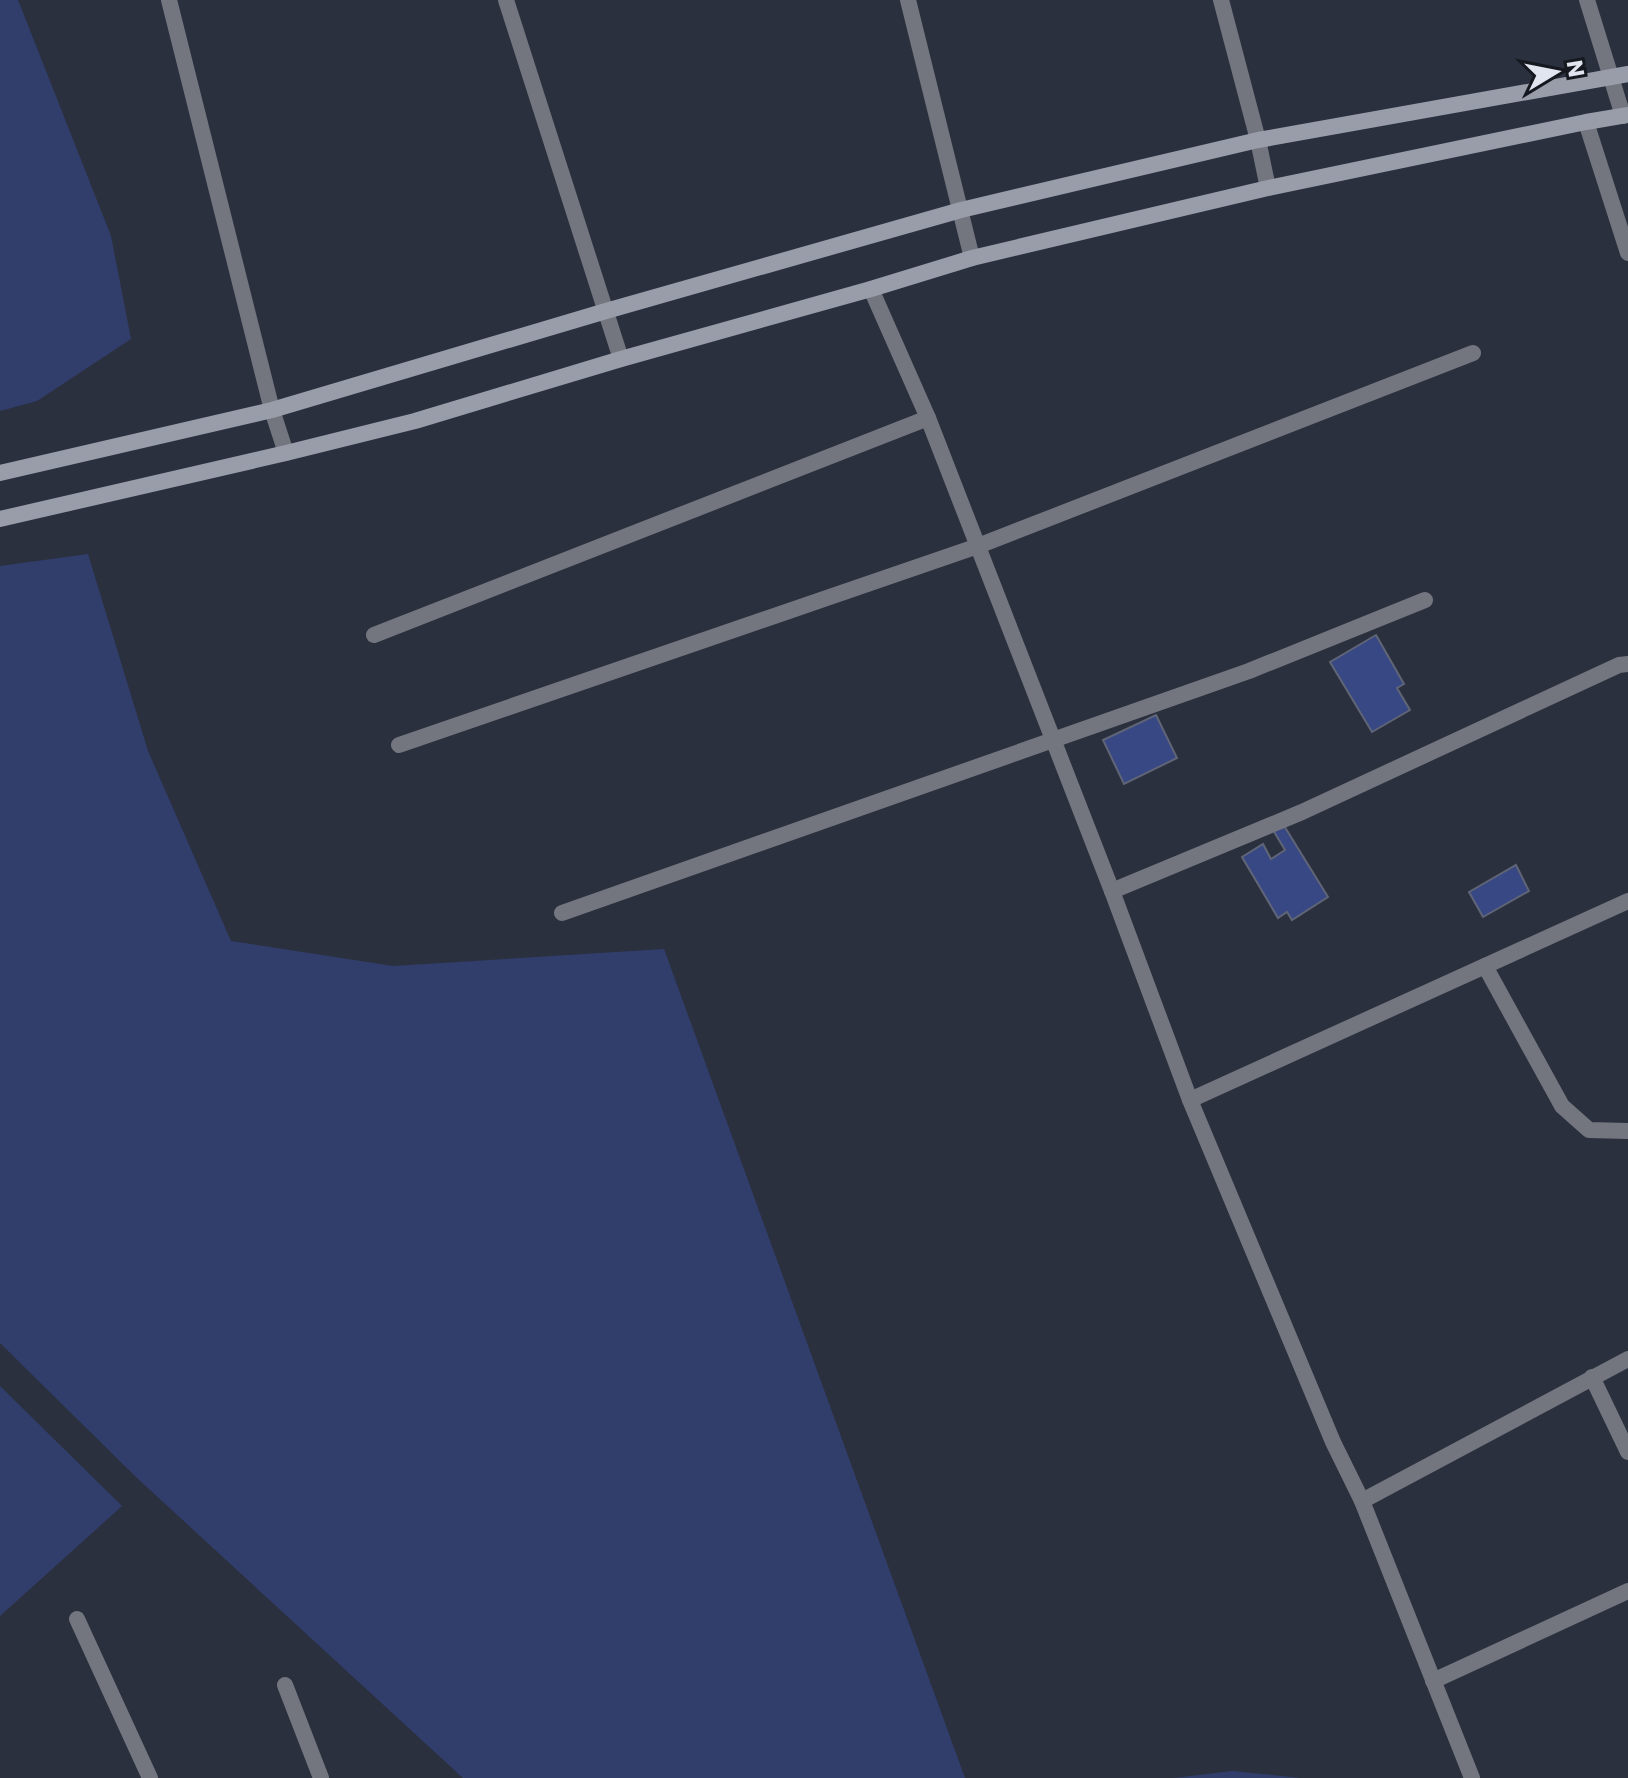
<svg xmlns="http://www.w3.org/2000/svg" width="1628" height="1778" viewBox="0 0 1628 1778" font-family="Poppins,sans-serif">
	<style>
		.green { fill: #313e6c }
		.building { fill: #384884; stroke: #5f6576; stroke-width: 2 }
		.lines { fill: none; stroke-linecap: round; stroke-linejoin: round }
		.minor { stroke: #73767e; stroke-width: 16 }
		.secondary { stroke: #989da9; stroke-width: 16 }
	</style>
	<rect width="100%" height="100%" fill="#2b303f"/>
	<g class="green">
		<path d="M0,0h18l93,236 20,103 -94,62 -37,10z"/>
		<path d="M88,554l60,197 83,190 162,25 271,-17 301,829h-502l-326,-300 -137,-135v-777z"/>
		<path d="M0,1386l122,120 -122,110z"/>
		<path d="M1232,1771l69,7h-127z"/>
	</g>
	<g class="building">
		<path d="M1376,635l28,49 -7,4 13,22 -38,22 -42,-70z"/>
		<path d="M1156,715l21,43 -53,26 -21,-44z"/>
		<path d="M1283,824l45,73 -36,23 -5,-8 -9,6 -36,-61 21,-13 8,15 14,-9 -12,-20z"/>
		<path d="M1516,865l13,26 -46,26 -14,-25z"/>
	</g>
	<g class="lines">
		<g class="minor">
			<path d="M169,0l103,410 14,43"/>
			<path d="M506,0l115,359"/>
			<path d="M908,0l64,258"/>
			<path d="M1221,0l37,140 10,48"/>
			<path d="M1587,0l36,116"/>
			<path d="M1586,122l42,131"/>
			<path d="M871,289l57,129 184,473"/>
			<path d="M374,635l554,-217"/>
			<path d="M399,745l579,-199 495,-193"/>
			<path d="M562,913l687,-242 176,-71"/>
			<path d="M1485,966l77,140 27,24 39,1"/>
			<path d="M1190,1100l438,-199"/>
			<path d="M1592,1377l36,75"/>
			<path d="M1362,1501l266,-142"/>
			<path d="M77,1619l73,159"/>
			<path d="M1433,1681l195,-90"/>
			<path d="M285,1685l36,93"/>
			<path d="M1472,1778l-110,-277 -29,-59 -143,-342 -78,-209 190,-79 317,-147 9,-1"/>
		</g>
		<g class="secondary">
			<path d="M0,473l272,-63 334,-99 355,-101 297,-70 370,-66"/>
			<path d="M0,519l286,-66 129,-32 206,-62 250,-70 101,-31 296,-70 318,-66 42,-7"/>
		</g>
	</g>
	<g transform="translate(1556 72) rotate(80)" stroke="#16181f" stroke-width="6" paint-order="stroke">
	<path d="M0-6L14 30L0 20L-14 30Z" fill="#e1e5ef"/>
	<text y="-12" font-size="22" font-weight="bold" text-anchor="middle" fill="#e1e5ef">N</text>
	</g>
</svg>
